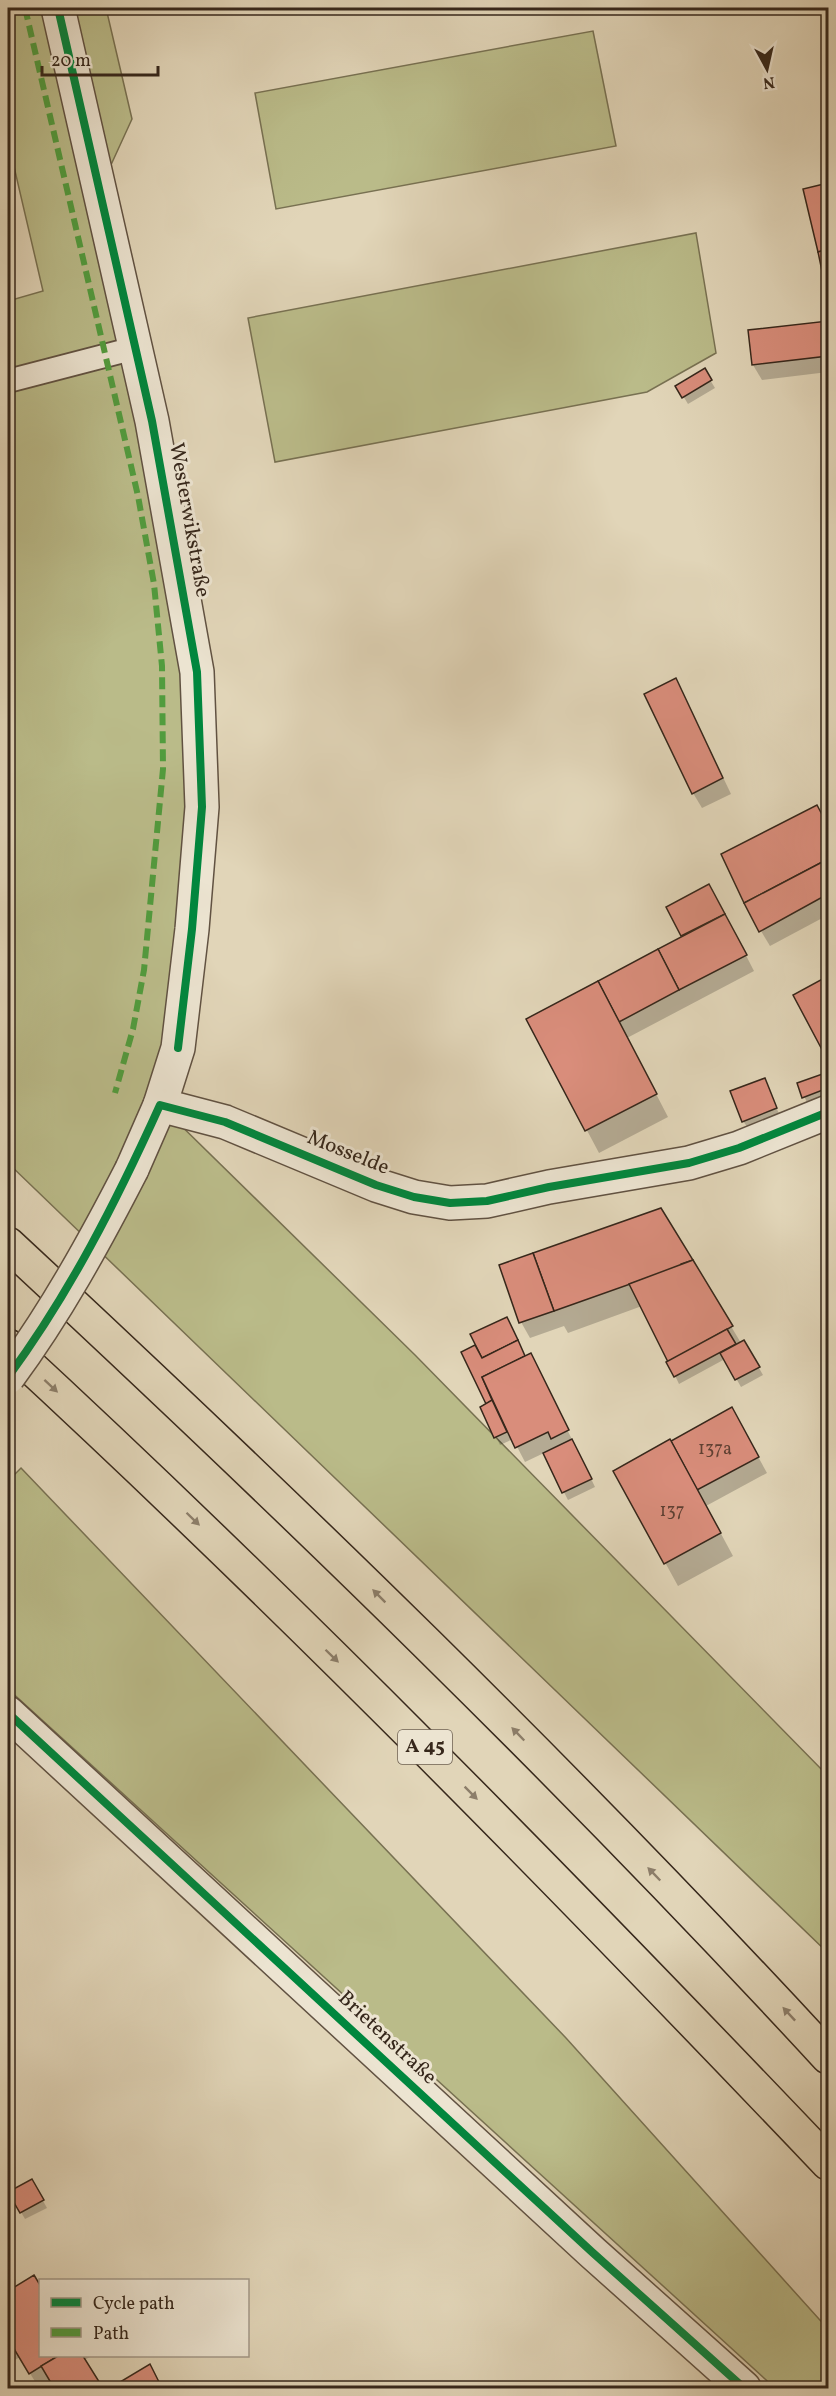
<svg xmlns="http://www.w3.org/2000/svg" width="836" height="2396" viewBox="0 0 836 2396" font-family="Vollkorn,serif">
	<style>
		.green { fill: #babb89; stroke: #787152; stroke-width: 1.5 }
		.shadow { fill: #0003 }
		.building { fill: #d98d7b; stroke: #36271b; stroke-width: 1.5 }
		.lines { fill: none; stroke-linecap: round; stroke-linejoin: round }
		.service-casing { stroke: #615242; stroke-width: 26 }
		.minor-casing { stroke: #615242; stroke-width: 36 }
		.tertiary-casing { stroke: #615242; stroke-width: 36 }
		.motorway-casing { stroke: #36271b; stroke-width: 36 }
		.service { stroke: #ece4d1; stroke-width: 22 }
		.minor { stroke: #ece4d1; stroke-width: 33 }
		.tertiary { stroke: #ece4d1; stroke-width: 33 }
		.motorway { stroke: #e1d5b8; stroke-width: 33 }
		.tertiary-bridge-casing { stroke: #615242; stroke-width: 36; stroke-linecap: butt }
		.tertiary-bridge { stroke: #ece4d1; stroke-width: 33 }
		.quiet { stroke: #519c3e; stroke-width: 6; stroke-dasharray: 12 6; stroke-linecap: butt }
		.cycleway-casing { stroke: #ece4d1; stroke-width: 11 }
		.cycleway { stroke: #00873e; stroke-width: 8 }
		.oneway { fill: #8c7e6a }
		.labels { text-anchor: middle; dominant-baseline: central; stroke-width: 6; stroke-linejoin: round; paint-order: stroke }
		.number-label { font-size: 18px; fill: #5f4033 }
		.shield { fill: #ece4d1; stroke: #6d6052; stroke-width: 1.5 }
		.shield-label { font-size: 20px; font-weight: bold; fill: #36271b }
		.street-label { font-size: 21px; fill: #36271b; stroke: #ece4d1 }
	</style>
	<rect width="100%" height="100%" fill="#e1d5b8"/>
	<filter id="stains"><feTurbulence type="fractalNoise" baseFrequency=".00333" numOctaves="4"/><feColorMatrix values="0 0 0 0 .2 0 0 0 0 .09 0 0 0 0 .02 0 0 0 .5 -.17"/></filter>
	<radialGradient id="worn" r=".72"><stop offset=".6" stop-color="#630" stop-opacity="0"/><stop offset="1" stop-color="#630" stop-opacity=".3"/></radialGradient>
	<g class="green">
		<path d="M8,8h98l26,111 -33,72 14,64 89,552 -42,298 255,250 413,421v177l-820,-790v-862l35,-10 -35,-150z"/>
		<path d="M593,31l23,115 -340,63 -21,-116z"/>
		<path d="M696,233l20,120 -69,39 -372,70 -27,-144z"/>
		<path d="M21,1468l545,570 262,291v59h-53l-767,-699v-208z"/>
	</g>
	<g class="shadow">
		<path d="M828,184v98l-4,-7 -19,-85z"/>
		<path d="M828,322v50l-66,8 -9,-15 -4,-33z"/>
		<path d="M704,370l11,18 -27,16 -11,-18z"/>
		<path d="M684,696l47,98 -29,14 -9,-15z"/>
		<path d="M817,807l11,20v88l-58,31 -9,-15z"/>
		<path d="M718,901l36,70 -127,67 41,79 -69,36 -71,-134 155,-82 -15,-30z"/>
		<path d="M828,977v80l-33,-62z"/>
		<path d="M828,1074v23l-20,8 -9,-21z"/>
		<path d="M764,1079l16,37 -32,12 -5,-7z"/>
		<path d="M692,1261l49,82 3,-1 19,33 -22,12 -16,-28 -46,25 -37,-78 -74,27 -4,-7 -34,12 -9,-16 161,-60 -8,6z"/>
		<path d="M477,1346l48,11 6,-2 64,132 -27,13 -24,-47 -19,9 -12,-23 -13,6 -18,-38 6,-2 -25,-52z"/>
		<path d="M740,1424l27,49 -61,33 27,50 -55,30 -63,-115 56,-28z"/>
		<path d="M32,2181l15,27 -22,11 -15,-26z"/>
		<path d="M34,2277l6,10v69h52l-8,4 18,28h-46l-5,-7 -12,7 -19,-31 -12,7v-71z"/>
		<path d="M149,2367l13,21h-49z"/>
	</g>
	<g class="building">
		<path d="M828,183v66l-10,3 -15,-63z"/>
		<path d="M828,249v25l-5,2 -5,-24z"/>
		<path d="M828,321v35l-76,9 -4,-35z"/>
		<path d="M705,368l7,12 -30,18 -7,-12z"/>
		<path d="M676,678l47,100 -31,16 -48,-100z"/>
		<path d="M817,805l11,21v33l-84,44 -23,-49z"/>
		<path d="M828,859v35l-69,38 -15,-29z"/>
		<path d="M709,884l16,30 -44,22 -15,-29z"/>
		<path d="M725,914l22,41 -68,35 -21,-41z"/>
		<path d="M658,949l21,41 -60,32 -21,-41z"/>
		<path d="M828,976v85l-35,-66z"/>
		<path d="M598,981l59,113 -72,37 -59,-112z"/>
		<path d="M828,1072v16l-26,10 -5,-15z"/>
		<path d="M765,1078l12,30 -35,14 -12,-31z"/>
		<path d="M661,1208l32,52 -12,4v2l-127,45 -21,-58z"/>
		<path d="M533,1253l21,58 -35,12 -20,-58z"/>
		<path d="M693,1260l40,66 -65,36 -39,-78z"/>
		<path d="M507,1317l11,23 -36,18 -12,-24z"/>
		<path d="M727,1329l9,15 -62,33 -8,-15z"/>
		<path d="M518,1340l7,16 -43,21 10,23 -6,4 -25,-52 14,-7 7,13z"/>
		<path d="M744,1340l16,27 -25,13 -15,-27z"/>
		<path d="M531,1353l38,77 -18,9 -3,-7 -33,16 -33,-71z"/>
		<path d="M492,1400l15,32 -13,6 -14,-31z"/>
		<path d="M732,1407l27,50 -62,33 -26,-49z"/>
		<path d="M572,1439l20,40 -30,14 -19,-40z"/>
		<path d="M670,1439l51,94 -57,31 -51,-93z"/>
		<path d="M32,2179l12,21 -24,13 -12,-21z"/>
		<path d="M34,2275l6,10v71h18l-29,18 -19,-32 -2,1v-52z"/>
		<path d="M58,2356h25l20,32h-49l-13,-22z"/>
		<path d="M150,2364l12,24h-52z"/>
	</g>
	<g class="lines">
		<defs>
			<path id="service" d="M8,381l127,-33"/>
			<g id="minor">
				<path d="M160,1105l65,17 151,63 38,12 36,6 37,-2 62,-14 140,-24 50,-15 89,-36"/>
				<path d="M8,1713l584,539 152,136"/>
			</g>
			<path id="tertiary" d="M58,8l94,413 45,251 5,135 -10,122 -14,119 -18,57 -28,64"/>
			<g id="motorway">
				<path d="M8,1244c282,262 559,530 820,813"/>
				<path d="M8,1346c284,262 554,538 820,817"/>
			</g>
		</defs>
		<use href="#service" class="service-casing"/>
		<use href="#minor" class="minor-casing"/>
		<use href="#tertiary" class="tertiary-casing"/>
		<use href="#motorway" class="motorway-casing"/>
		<use href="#service" class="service"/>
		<use href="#minor" class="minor"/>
		<use href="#tertiary" class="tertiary"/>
		<use href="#motorway" class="motorway"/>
		<defs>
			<path id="tertiary-bridge" d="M8,1377c48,-65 87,-136 124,-208"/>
		</defs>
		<use href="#tertiary-bridge" class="tertiary-bridge-casing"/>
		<use href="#tertiary-bridge" class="tertiary-bridge"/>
		<g class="quiet">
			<path d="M25,8l113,488 16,88 8,82 1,103 -19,201 -11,59 -18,64"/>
			<path d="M8,2377l7,11"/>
		</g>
		<defs>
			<g id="cycleway">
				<path d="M58,8l94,413 45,251 5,135 -10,122 -14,119"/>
				<path d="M8,1377c62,-84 109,-177 152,-272l65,17 151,63 38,12 36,6 37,-2 62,-14 140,-24 50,-15 89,-36"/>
				<path d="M8,1713l584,539 152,136"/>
			</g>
		</defs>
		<use href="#cycleway" class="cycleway-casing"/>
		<use href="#cycleway" class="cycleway"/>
	</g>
	<defs><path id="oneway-solid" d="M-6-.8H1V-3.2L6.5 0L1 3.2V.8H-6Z" transform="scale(1.5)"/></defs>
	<g class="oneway">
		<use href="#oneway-solid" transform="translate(51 1386) rotate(43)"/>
		<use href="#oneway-solid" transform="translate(193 1519) rotate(44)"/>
		<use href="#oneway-solid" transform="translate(379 1596) rotate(-135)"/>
		<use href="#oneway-solid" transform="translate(332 1656) rotate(44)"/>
		<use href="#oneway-solid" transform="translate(518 1734) rotate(-134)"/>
		<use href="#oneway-solid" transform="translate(471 1793) rotate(45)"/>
		<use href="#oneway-solid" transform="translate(654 1874) rotate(-134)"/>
		<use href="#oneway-solid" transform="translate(789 2014) rotate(-133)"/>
	</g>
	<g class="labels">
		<g class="number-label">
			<text x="715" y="1449">137a</text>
			<text x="672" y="1511">137</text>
		</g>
		<rect class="shield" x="398" y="1730" width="54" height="34" rx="4.5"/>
		<g class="shield-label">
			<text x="425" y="1747">A 45</text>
		</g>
		<g class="street-label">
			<text transform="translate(189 520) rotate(80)">Westerwikstraße</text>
			<text transform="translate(348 1153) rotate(22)">Mosselde</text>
			<text transform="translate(387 2038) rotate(43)">Brietenstraße</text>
		</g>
	</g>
	<rect width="836" height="2396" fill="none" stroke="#e1d5b8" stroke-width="30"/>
	<rect x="9" y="9" width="818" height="2378" fill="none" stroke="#36271b" stroke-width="3"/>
	<rect x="15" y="15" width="806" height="2366" fill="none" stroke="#36271b" stroke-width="1.5"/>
	<rect x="39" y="2279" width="210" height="78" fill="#ece4d1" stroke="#a39888" stroke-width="1.5"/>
	<rect x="51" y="2298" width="30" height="9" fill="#00873e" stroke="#a39888" stroke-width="1.5"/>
	<text x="93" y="2309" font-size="18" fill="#36271b">Cycle path</text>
	<rect x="51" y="2328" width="30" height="9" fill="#519c3e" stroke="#a39888" stroke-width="1.5"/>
	<text x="93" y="2339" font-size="18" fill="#36271b">Path</text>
	<g transform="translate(767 69) rotate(172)" stroke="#ece4d1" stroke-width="4.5" paint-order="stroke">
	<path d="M0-4.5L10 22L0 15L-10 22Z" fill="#36271b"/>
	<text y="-9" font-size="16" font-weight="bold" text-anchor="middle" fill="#36271b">N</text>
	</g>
	<path d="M42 66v9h116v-9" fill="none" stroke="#36271b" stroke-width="3"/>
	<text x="51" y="66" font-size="18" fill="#36271b" stroke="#ece4d1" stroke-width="4.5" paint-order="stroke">20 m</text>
	<rect width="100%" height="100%" filter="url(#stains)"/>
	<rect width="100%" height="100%" fill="url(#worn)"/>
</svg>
